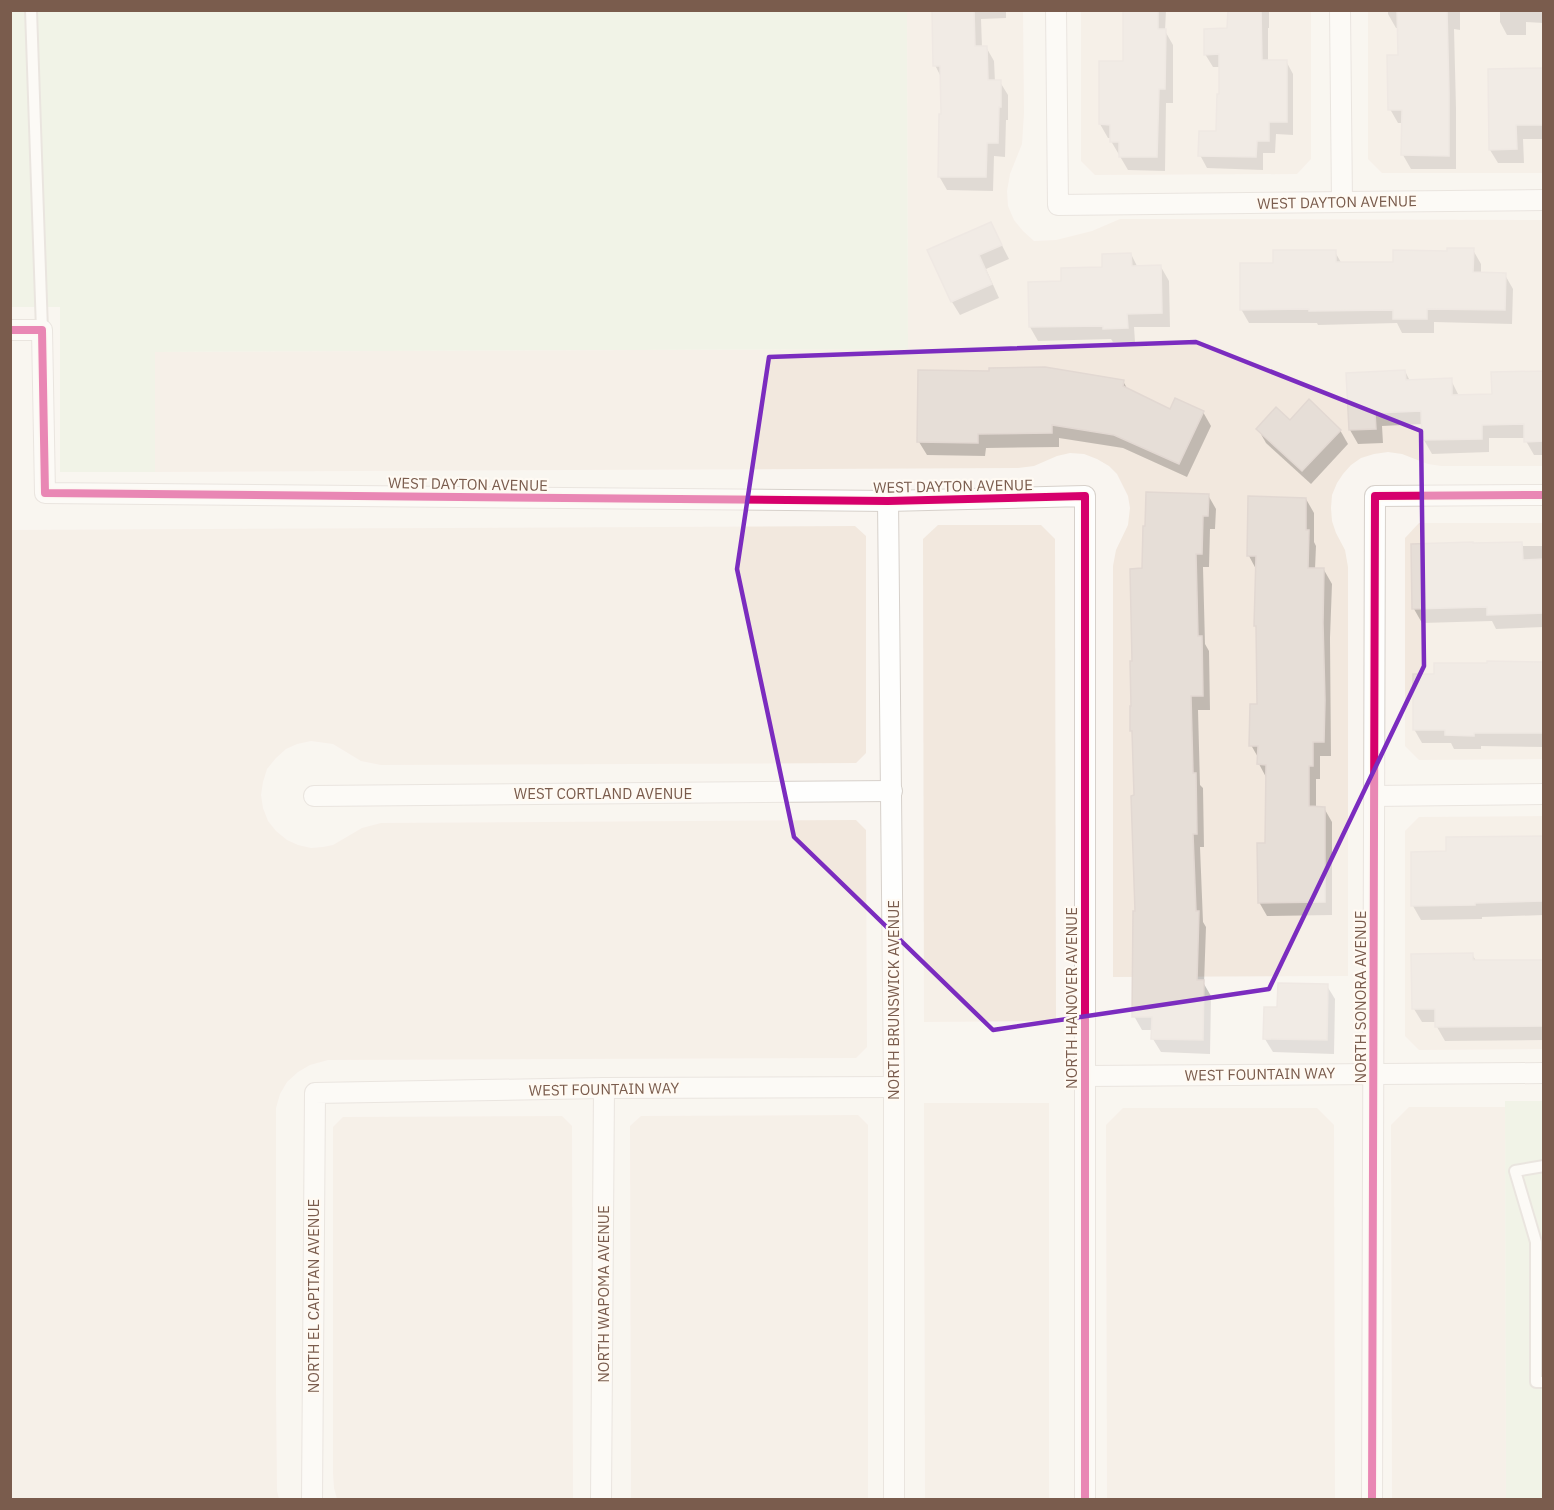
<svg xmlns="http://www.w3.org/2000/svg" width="1554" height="1510" viewBox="0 0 1554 1510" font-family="'IBM Plex Sans',sans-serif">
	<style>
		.residential { fill: #f2e8de }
		.green { fill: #e7f0db }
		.shadow { fill: #0003 }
		.building { fill: #e6ded7; stroke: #e2d8d2; stroke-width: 1.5 }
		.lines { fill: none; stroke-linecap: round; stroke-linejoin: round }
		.service-casing { stroke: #d7d1cb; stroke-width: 14 }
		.minor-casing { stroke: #d7d1cb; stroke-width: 22 }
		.service { stroke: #fefefd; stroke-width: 10 }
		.minor { stroke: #fefefd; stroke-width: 20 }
		.cycleway-casing { stroke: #fffaf3; stroke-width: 11 }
		.cycleway { stroke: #d6006c; stroke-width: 8 }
		.marked { fill: none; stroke: #7b2cbf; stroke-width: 4.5; stroke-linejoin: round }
		.labels { text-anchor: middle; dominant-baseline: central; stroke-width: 4.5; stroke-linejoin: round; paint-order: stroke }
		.street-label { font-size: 15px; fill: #7a5c4d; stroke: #fffaf3 }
	</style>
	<rect width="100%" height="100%" fill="#f9f5f0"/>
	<g class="residential">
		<path d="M907,11h116l1,102 -2,31 -12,30 -3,17 1,15 6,14 9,11 11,10 22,-1 36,-9 28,-12 423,1v246h-102l-13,-2 -26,-10 -14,-2 -14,2 -13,4 -10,7 -8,9 -6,9 -5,12 -1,13 1,13 4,12 9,17 3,17v409l-235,1v-411l3,-16 12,-25 2,-17 -2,-12 -11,-22 -8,-8 -12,-7 -13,-5 -14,-1 -13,3 -23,10 -16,2 -863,4 -1,-120 754,-3z"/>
		<path d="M1081,11h230v148l-14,15 -202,1 -14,-14z"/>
		<path d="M1368,11h175v162h-161l-14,-14z"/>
		<path d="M1419,523h124v236l-124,1 -14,-14v-208z"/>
		<path d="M938,525h103l14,14 1,482 -132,1 -1,-483z"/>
		<path d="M855,526l11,10v217l-10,10 -475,2 -20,-4 -28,-17 -22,-3 -14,3 -11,5 -10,9 -9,11 -4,13 -2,13 2,13 5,13 8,10 11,9 11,5 13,3 12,-1 10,-2 29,-17 19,-5 475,-3 10,10 1,217 -11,11 -528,2 -18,5 -12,7 -11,10 -7,12 -4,14v283l1,100 2,8h-268v-969z"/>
		<path d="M1543,816v233l-124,1 -14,-14v-205l14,-14z"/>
		<path d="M924,1103h125v396h-124z"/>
		<path d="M1409,1107h96l1,392h-114l-1,-374z"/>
		<path d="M1123,1108h194l17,17 1,374h-228l-1,-374z"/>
		<path d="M858,1115l10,10v374h-237l-1,-373 11,-10z"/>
		<path d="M562,1116l10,10 1,373h-236l-3,-11 -1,-15v-346l10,-10z"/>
	</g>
	<g class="green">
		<path d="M10,11h897l1,338 -753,3v120h-95v-165h-49z"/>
		<path d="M1505,1101h38v398h-37z"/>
	</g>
	<g class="shadow">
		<path d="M934,10h72v8l-25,1 1,28h4l8,14 1,21h5l8,13v25h-2l-1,37 -11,-1 -1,35 -46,-1 -8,-14 3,-61 -1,-38 -6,-12z"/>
		<path d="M1125,10h41l-1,21 8,14v58h-7l-1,68 -37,-1 -17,-29v-3h-3l-8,-14 24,-61z"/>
		<path d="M1229,10h40v18h-1v34l18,-1 7,13v61l-17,-1 -1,19h-12v17l-56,-2 -7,-13 17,-22 3,-38v-28h-7l-8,-13 24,-24z"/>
		<path d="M1388,10h72v20l-6,-1 2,79v61h-45l-8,-14v-32h-5l-8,-14 9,-53v-28h-3l-8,-14z"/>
		<path d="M1500,10h44v13l-18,-1v13h-19l-7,-13z"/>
		<path d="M1544,70v69h-21l1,24h-26l-8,-13z"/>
		<path d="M991,224l18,35 -23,10 13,29 -39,17 -8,-13 -23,-51z"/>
		<path d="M1473,250l8,14v10l24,1 8,14 -1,35 -78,-2v11h-32l-5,-10 -79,2 -1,-2h-68l-8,-14 33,-44 61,-13 7,12 53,-1 53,-11z"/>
		<path d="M1131,254l7,14 23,-1 8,14 1,46h-36l1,15h-22l-2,-3 -73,2 -8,-14 32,-44 41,-15z"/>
		<path d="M1405,371l5,10 41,-1 8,16h34l51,-24v83h-10l-8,-14 -1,-3h-36v14l-57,2 -8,-14 -1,-16 -41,2 1,17 -25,1 -8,-14z"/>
		<path d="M1123,381l5,9 42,21 33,1 8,14 -24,51 -64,-29 -64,-10v9l-73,1 -1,8 -58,-1 -8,-13z"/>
		<path d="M1290,422l50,8 8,14 -37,40 -45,-41 -8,-14z"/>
		<path d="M1208,495l8,14 -1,20h-5l-1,38h-6l2,77 4,7 1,59h-12l2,75 3,3 1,59h-4l3,75 3,5 -2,57 7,12 -1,58 -49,-2 -8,-13v-9h-11l-8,-14 2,-104 -2,-250 9,-92z"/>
		<path d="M1306,499l8,14v29l2,4 -1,23 9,1 8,14 -2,54 1,118h-11v23h-4v29h8l8,14v93l-65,1 -8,-14 7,-58 1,-65 -8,-15v-5l-8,-14 8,-40 -2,-76 -1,-3 1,-55 -8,-15z"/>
		<path d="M1521,543l2,3h21v81l-48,2 -4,-8 -70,2 -8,-14 -2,-64z"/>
		<path d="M1544,663v84l-63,-1v3h-27l-3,-6h-29l-8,-14 21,-53z"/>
		<path d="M1544,837v78l-62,2v2l-61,1 -8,-14 -1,-53h36z"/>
		<path d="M1472,954l4,7 68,1v78l-99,1 -8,-14v-5h-15l-8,-13z"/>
		<path d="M1327,986l8,13 -1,55 -61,-2 -8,-13 14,-30z"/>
	</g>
	<g class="building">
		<path d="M932,10h42l1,36h12l1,34h13v27h-2l-1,36h-11l-1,34h-48l1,-63h2l-1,-48h-7z"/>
		<path d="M1123,10h35v19h8l-1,60h-6l-2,68h-38v-15h-9v-17l-11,-1v-63h24z"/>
		<path d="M1228,10h33l1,50h25v62h-18v19h-12l-1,16 -58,-1 1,-25h17l1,-37h2v-40l-15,1v-26l23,-1z"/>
		<path d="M1397,10h50l2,83v63l-48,-1 1,-45h-14l-1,-55h11z"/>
		<path d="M1544,68v57h-28l1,24 -28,1 -1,-81z"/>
		<path d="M991,222l11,23 -23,10 13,29 -41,18 -24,-52z"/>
		<path d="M1447,248h27l-1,24 33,1 -1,37 -78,-1v10h-34v-9l-84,1v-2l-69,1v-47h33v-13h63v12h57v-12l54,1z"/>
		<path d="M1131,253l1,13 29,-1 1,48 -35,1 1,14 -25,1v-3l-74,1 -1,-45 33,-1v-13l41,-1v-13z"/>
		<path d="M1045,367l79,13 -1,6 47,23 5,-11 29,13 -25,53 -65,-29 -62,-10v8l-74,1v9l-61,-1 1,-72 71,1v-3z"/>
		<path d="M1405,370l1,10 46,-2v17l40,-1 -1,-22 53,-1v70l-20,1v-18l-42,1v14l-60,1 -1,-29 -46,2 1,16 -27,1 -3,-57z"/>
		<path d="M1309,399l32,31 -39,41 -46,-42 20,-22 14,13z"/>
		<path d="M1146,492l63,2 -1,22h-5l-1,38h-6l2,82h4l1,60h-12l2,77h3l1,61h-4l3,77h3l-2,69h7l-1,60 -52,-1 1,-22h-20l1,-106h2l-4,-115 3,-1 -2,-64h-2v-25h1l-1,-45h2l-2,-92 12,-1 1,-42h2z"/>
		<path d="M1248,496l58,2v32h3l-1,38h16l-1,55 2,77 -1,42h-11v24h-4v40l16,1v95l-67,1 -1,-60h8l1,-78 -9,-1 1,-18h-9l1,-42h7l-1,-78h-2l2,-70h-9z"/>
		<path d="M1473,542v1l49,-1 1,18 21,-1v54l-57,2v-8l-75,2 -1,-65z"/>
		<path d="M1487,661l57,1v71h-70v3l-29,-1v-5h-32v-56h21v-11h53z"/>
		<path d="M1544,836v65l-69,2v2l-64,1v-54l35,-1v-14z"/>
		<path d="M1473,953v7h71v66l-109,1v-18h-23l-1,-55z"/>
		<path d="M1278,983l50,1 -1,56 -64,-1 1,-32h13z"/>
	</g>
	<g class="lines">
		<defs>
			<g id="service">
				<path d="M31,10l11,320"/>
				<path d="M1544,1166l-29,5 21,71v140h8"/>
			</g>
			<g id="minor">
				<path d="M1056,10l2,195 486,-5"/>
				<path d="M1340,10l2,192"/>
				<path d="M10,330h32l3,163 843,8 197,-5v1004"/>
				<path d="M888,501l6,586v413"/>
				<path d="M314,796l578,-5"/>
				<path d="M1374,796l170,-2"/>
				<path d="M1085,1076l459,-3"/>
				<path d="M312,1500l3,-407 289,-5 290,-1"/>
				<path d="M601,1500l3,-412"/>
				<path d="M1372,1500l3,-1004 169,-1"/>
			</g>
		</defs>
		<use href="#service" class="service-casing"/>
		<use href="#minor" class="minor-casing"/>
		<use href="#service" class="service"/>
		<use href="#minor" class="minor"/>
		<defs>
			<g id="cycleway">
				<path d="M10,330h32l3,163 843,8 197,-5v1004"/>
				<path d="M1372,1500l3,-1004 169,-1"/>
			</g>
		</defs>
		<use href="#cycleway" class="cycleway-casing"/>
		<use href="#cycleway" class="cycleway"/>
	</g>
	<path d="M0 0H1554V1510H0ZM1196,342l225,89 3,235 -155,323 -276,41 -199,-193 -57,-268 32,-212z" fill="#f9f5f0" fill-opacity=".55" fill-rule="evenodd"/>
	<path class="marked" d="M1196,342l225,89 3,235 -155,323 -276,41 -199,-193 -57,-268 32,-212z"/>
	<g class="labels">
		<g class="street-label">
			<text transform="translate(1337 202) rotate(-1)">WEST DAYTON AVENUE</text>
			<text transform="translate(468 484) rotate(1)">WEST DAYTON AVENUE</text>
			<text transform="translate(953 486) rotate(-1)">WEST DAYTON AVENUE</text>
			<text x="603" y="793">WEST CORTLAND AVENUE</text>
			<text transform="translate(1360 997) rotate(-90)">NORTH SONORA AVENUE</text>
			<text transform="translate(1071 998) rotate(-90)">NORTH HANOVER AVENUE</text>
			<text transform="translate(893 1000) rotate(-90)">NORTH BRUNSWICK AVENUE</text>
			<text transform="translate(1260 1074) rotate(-1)">WEST FOUNTAIN WAY</text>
			<text transform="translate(604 1089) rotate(-1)">WEST FOUNTAIN WAY</text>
			<text transform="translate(603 1294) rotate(-90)">NORTH WAPOMA AVENUE</text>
			<text transform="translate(313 1296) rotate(-90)">NORTH EL CAPITAN AVENUE</text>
		</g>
	</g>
	<rect width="1554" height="1510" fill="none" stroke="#7a5c4d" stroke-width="24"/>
</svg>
